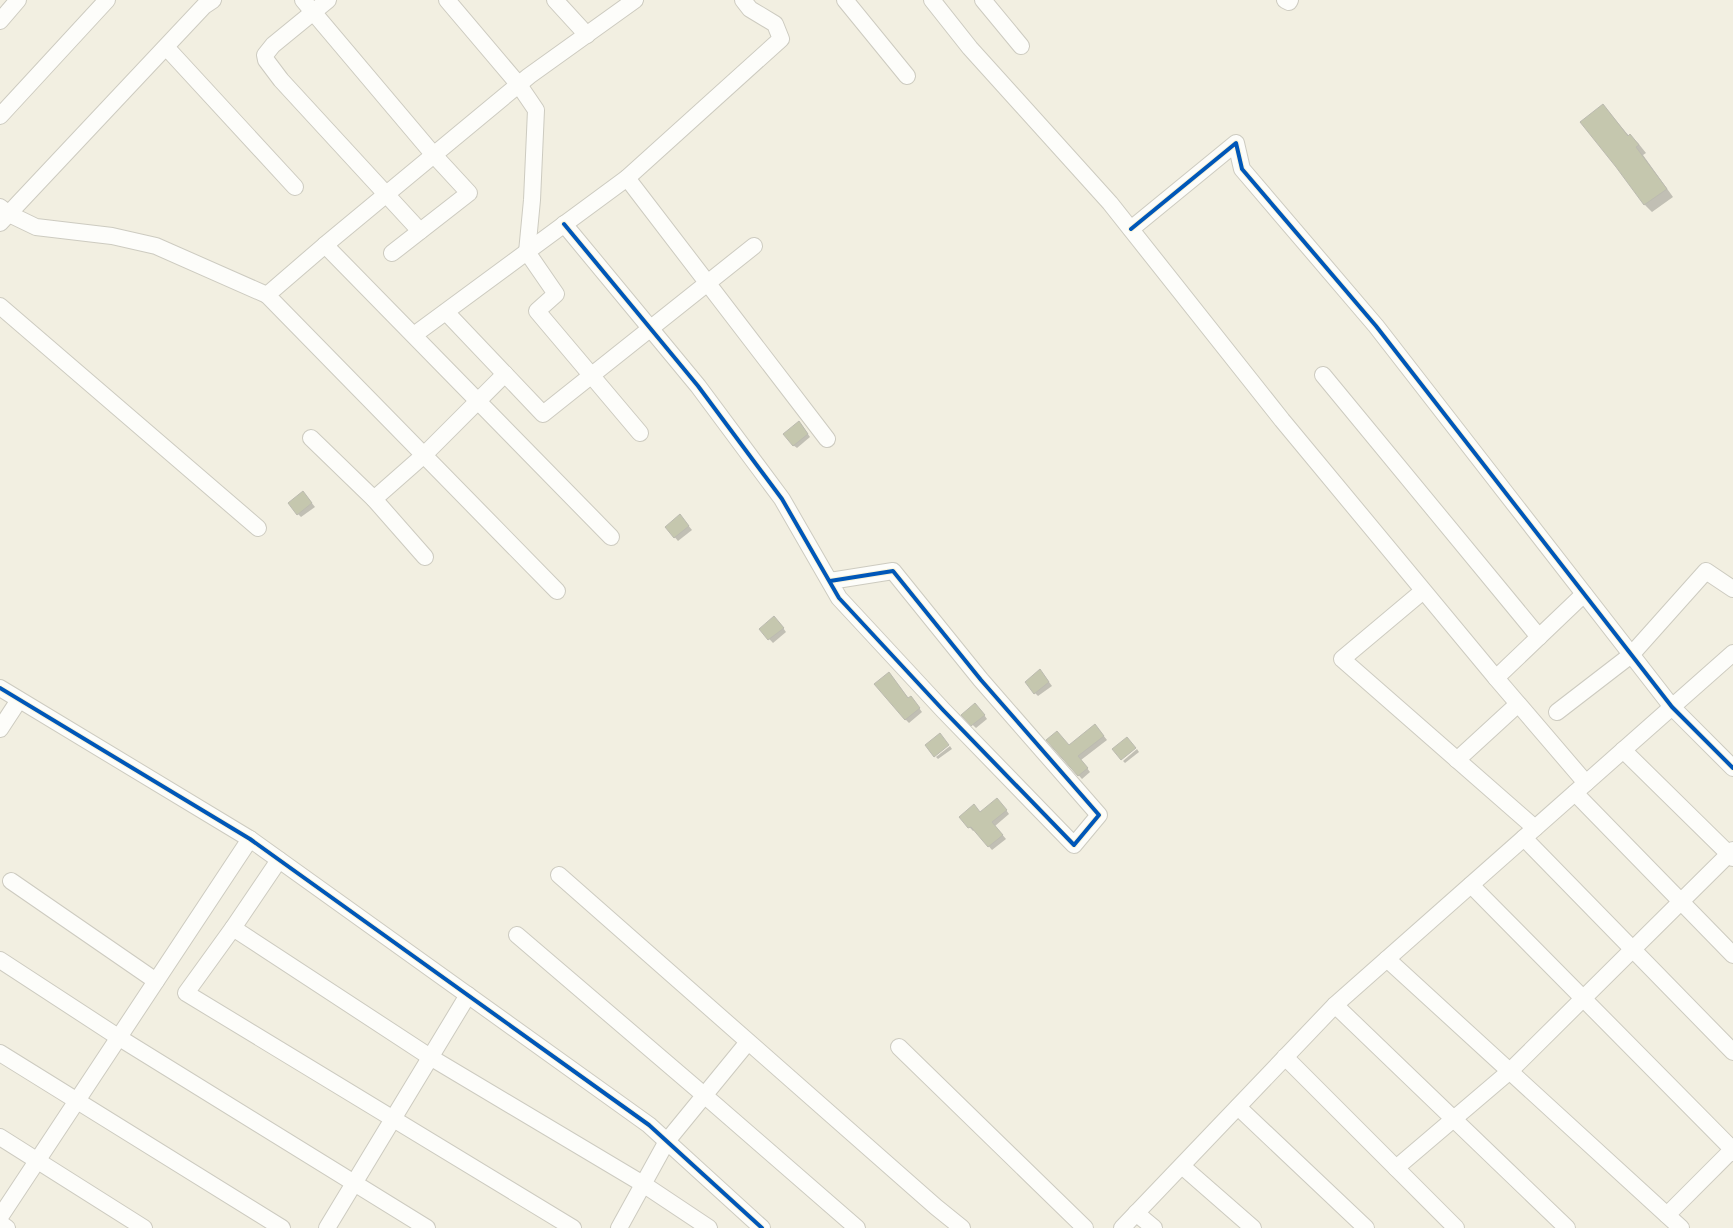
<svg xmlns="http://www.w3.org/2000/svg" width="1733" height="1228" viewBox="0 0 1733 1228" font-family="'Fira Sans',sans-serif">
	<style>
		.shadow { fill: #0003 }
		.building { fill: #c5c7ae; stroke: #bcbbb0 }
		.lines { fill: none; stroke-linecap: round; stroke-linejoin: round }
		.street-casing { stroke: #cdcbc0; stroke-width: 18 }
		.street { stroke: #fdfdfa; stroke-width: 16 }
		.cycleway-casing { stroke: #faf4d9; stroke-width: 6 }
		.cycleway { stroke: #0057b8; stroke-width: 4 }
	</style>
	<rect width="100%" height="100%" fill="#f2efe1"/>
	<g class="shadow">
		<path d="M1603,105l26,31h1l8,7 8,10 -3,2 30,42 -21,15 -7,-7 -28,-39z"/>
		<path d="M802,426l8,11 -13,11 -4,-3z"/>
		<path d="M303,492l12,15 -14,10 -3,-3z"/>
		<path d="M683,519l9,11 -14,11 -12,-14z"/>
		<path d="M778,621l8,11 -13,11 -13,-14z"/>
		<path d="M1043,674l9,12 -14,10 -3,-3z"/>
		<path d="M892,677l17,22 5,2 8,11 -13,11 -4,-4z"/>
		<path d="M979,708l8,11 -11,9 -14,-13z"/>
		<path d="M1095,725l12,15 -26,20 9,12 -8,7 -35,-39 22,6z"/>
		<path d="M950,746l2,3 -14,10 -2,-2z"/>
		<path d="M1137,749l2,3 -14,11 -2,-2z"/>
		<path d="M1001,803l8,11 -14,12 11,13 -14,11 -17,-20 -2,1 -13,-14 21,-4z"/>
	</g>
	<g class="building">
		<path d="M1603,104l25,32 2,-2 9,11 -3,2 31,42 -23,16 -28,-38 -36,-45z"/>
		<path d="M799,421l9,13 -15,12 -10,-12z"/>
		<path d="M303,491l9,12 -15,12 -9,-12z"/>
		<path d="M680,514l9,12 -15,12 -9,-11z"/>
		<path d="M774,616l10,12 -16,12 -9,-11z"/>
		<path d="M1040,669l9,13 -15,12 -9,-12z"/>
		<path d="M889,672l19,26 3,-2 9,12 -15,12 -31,-36z"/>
		<path d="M975,703l10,12 -14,11 -10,-11z"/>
		<path d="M1095,724l9,12 -26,20 10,12 -10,8 -32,-36 11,-9 12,14z"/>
		<path d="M940,733l9,12 -15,12 -9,-12z"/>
		<path d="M1127,737l9,11 -15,12 -9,-11z"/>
		<path d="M997,798l10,12 -15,12 11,13 -15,12 -17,-20 -3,1 -9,-11 15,-13 6,8z"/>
	</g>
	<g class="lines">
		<defs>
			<g id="street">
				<path d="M303,0l130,154 36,39 -77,60"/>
				<path d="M328,0l-55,45 -8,10 1,5 15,20 139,151"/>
				<path d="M447,0l72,85 17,25 -4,90 -5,52 29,42 -19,17 103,122"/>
				<path d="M555,0l32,35"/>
				<path d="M845,0l62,76"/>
				<path d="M932,0l38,48 140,155 172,217 214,258"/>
				<path d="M983,0l38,46"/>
				<path d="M1285,0l4,2 1,-2"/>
				<path d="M0,21l18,-21"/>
				<path d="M166,47l129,140"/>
				<path d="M0,116l107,-116"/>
				<path d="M627,178l200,261"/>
				<path d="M0,207l9,7 27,13 76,9 44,10 111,49"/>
				<path d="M0,223l204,-217 9,-6"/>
				<path d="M564,224l134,162 84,113 57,99 104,112 131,135 25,-30 -118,-135 -88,-109 -63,10"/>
				<path d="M1131,229l105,-86 6,26 134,157 296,381 61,61"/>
				<path d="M325,245l-58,50 290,296"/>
				<path d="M0,306l258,222"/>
				<path d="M446,312l97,102 211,-168"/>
				<path d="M414,335l213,-157 154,-139 -6,-15 -25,-15 -7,-9"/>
				<path d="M1323,375l216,262"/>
				<path d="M311,438l63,61 51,58"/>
				<path d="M374,499l50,-44 81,-81"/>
				<path d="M611,537l-286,-292 204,-169 106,-76"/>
				<path d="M1423,591l-81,68 193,169"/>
				<path d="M1584,594l-88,84 90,105"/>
				<path d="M0,688l250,151 399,286 113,103"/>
				<path d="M1557,712l74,-57 75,-84 27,18"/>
				<path d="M0,729l19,-29"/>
				<path d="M1623,750l110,108"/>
				<path d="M1457,760l61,-56"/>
				<path d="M1575,793l158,162"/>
				<path d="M1524,838l209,214"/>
				<path d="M279,860l-46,68 197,129 213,127 66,44"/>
				<path d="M559,875l377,332 26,21"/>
				<path d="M11,881l145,100"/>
				<path d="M1471,885l262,265"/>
				<path d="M233,928l-47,65 387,235"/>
				<path d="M517,935l187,160 153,133"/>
				<path d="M1387,959l294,269"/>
				<path d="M0,960l118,77 309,191"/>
				<path d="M1335,1005l232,223"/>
				<path d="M899,1047l186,181"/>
				<path d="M0,1053l282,175"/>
				<path d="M1285,1057l171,171"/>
				<path d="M1238,1107l128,121"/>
				<path d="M0,1137l144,91"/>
				<path d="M1182,1166l71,62"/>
				<path d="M1396,1168l114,-97 223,-221"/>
				<path d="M1136,1213l18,15"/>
				<path d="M1667,1215l66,-66"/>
				<path d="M0,1217l250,-378"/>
				<path d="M0,1223l7,5"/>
				<path d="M327,1228l141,-233"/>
				<path d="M619,1228l48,-87 81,-99"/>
				<path d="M1122,1228l213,-223 398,-352"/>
			</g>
		</defs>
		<use href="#street" class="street-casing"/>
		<use href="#street" class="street"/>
		<defs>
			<g id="cycleway">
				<path d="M564,224l134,162 84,113 57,99 104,112 131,135 25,-30 -118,-135 -88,-109 -63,10"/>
				<path d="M1131,229l105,-86 6,26 134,157 296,381 61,61"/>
				<path d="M0,688l250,151 399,286 113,103"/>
			</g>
		</defs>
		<use href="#cycleway" class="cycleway-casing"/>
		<use href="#cycleway" class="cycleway"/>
	</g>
</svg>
